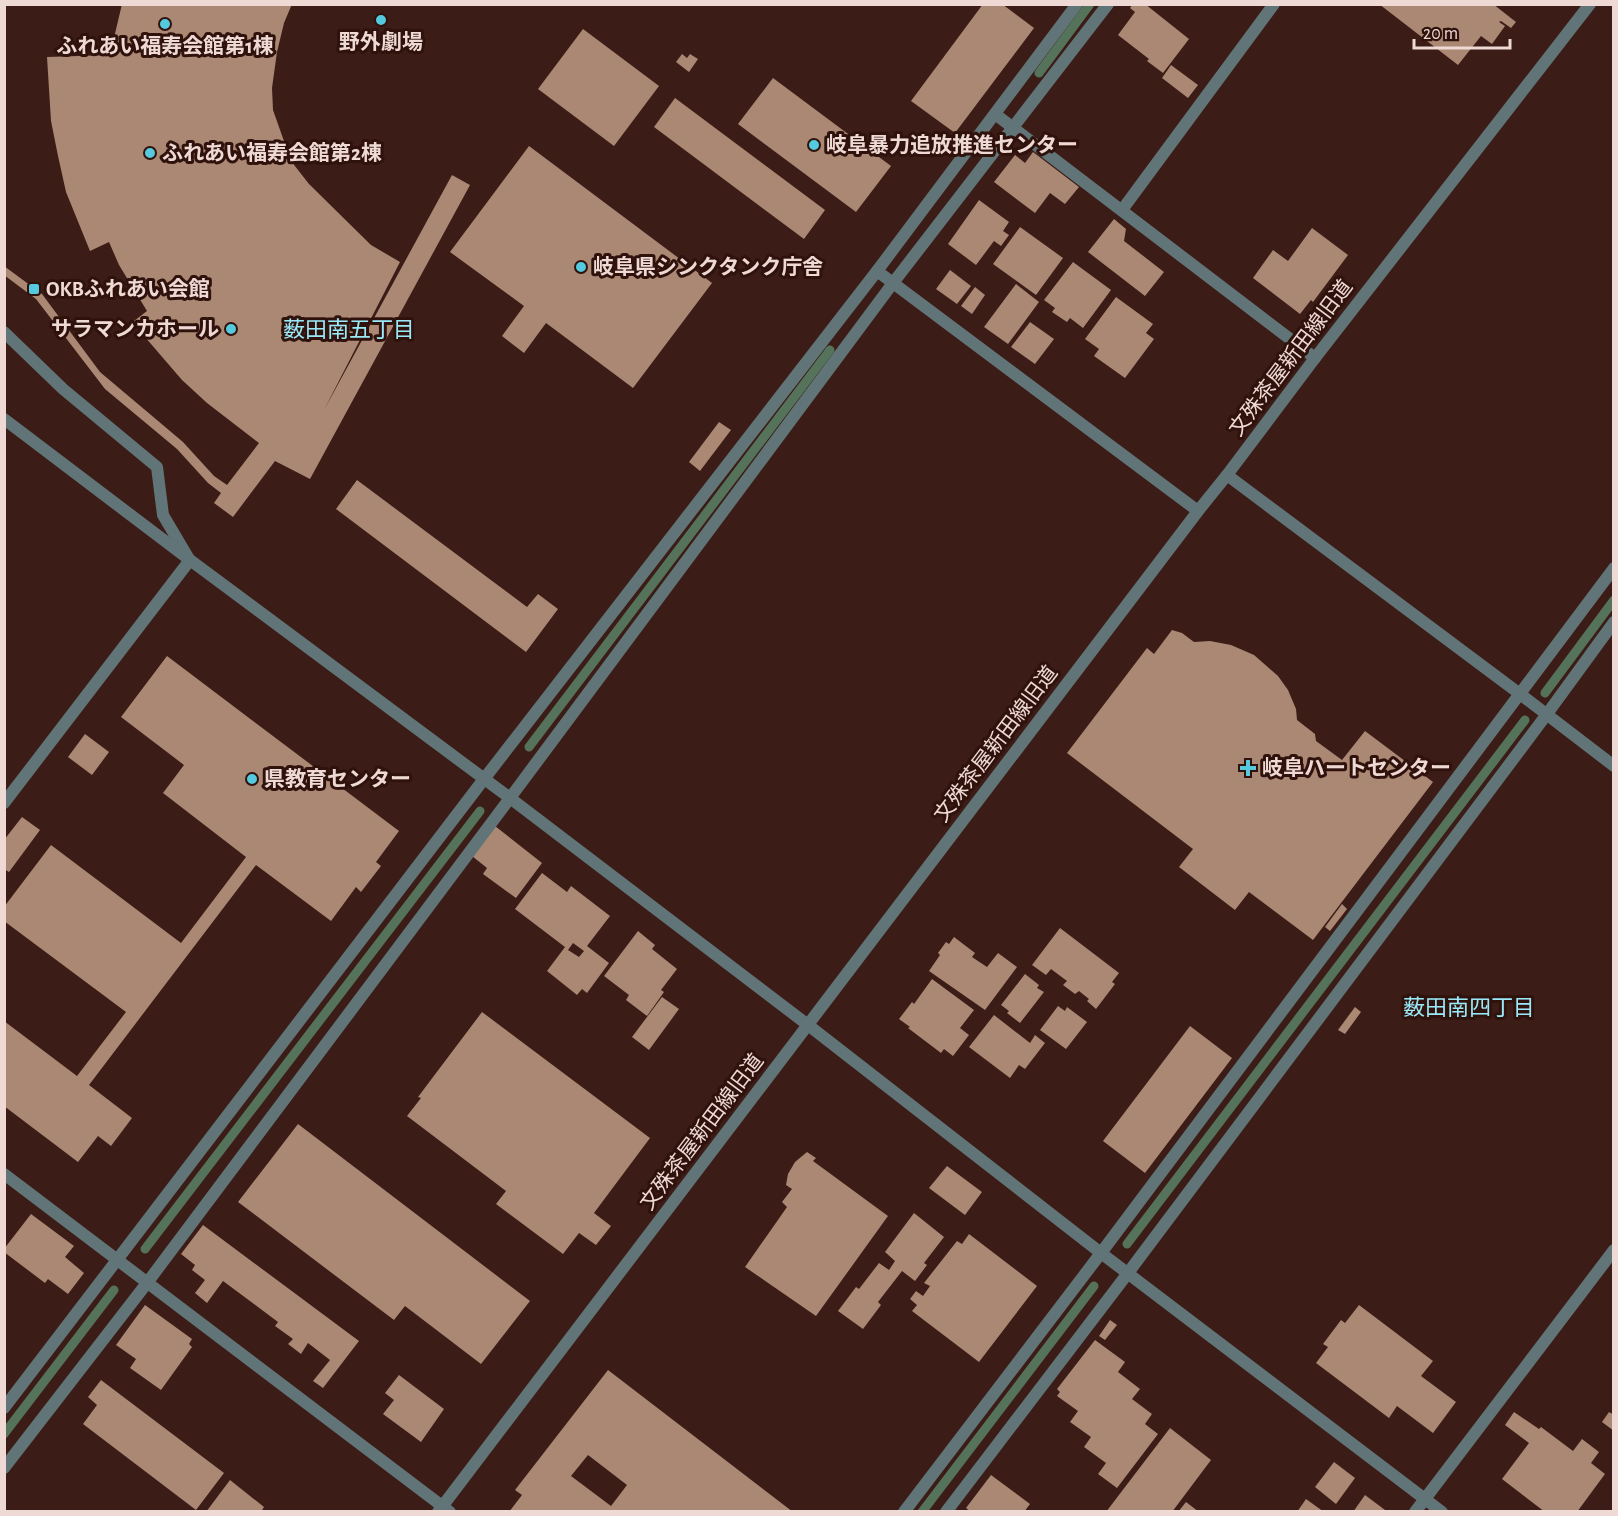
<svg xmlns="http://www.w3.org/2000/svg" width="1618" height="1516" viewBox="0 0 1618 1516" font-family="'Alegreya Sans','Noto Sans JP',sans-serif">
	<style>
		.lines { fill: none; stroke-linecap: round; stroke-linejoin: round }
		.stream { stroke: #55735a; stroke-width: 9 }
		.building { fill: #ab8874; fill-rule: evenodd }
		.service { stroke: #617478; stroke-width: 12 }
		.minor { stroke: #617478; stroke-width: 12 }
		.tertiary { stroke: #617478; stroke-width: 12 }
		.poi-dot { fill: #55cadf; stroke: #30120c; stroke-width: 2 }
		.labels { text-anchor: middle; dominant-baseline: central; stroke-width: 6; stroke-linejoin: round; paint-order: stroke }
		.poi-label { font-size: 21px; font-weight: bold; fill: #efd9d5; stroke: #30120c; text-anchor: start }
		.street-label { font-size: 21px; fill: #efd9d5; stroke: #30120c }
		.neighbourhood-label { font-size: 22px; fill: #9ae9f9; stroke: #30120c }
	</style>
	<rect width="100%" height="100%" fill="#3b1c16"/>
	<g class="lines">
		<g class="stream">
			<path d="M1039,73l51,-69"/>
			<path d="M1545,693l69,-93"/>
			<path d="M529,747l301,-397"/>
			<path d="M1127,1244l398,-524"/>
			<path d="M145,1249l335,-438"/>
			<path d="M4,1434l110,-144"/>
			<path d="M922,1512l172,-226"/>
		</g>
	</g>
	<g class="building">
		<path d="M122,4h170l-8,19 -7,29 -5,36 1,22 18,51 18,23 62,61 29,17 -76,148 128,-235 18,10 -160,294 -35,-18 -42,56 -19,-14 7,-10 -13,-10 -31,-34 -72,-60 -69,-90 -32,-24v-9l38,28 58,78 83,70 31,34 13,9 32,-42 -52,-40 -25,-23 -37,-43 -11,-16 13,-10 -28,-46 -10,-23 -19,9 -24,-59 -8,-36 -7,-35 -4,-64 63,-2z"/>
		<path d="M983,4h19l32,24 -79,105 -44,-32z"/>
		<path d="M1133,4h12l44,35 -26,34 -16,-12 2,-2 -31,-24 17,-23 -5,-4z"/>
		<path d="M1379,4h114l23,18 -5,6 -10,-7 -2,1 6,4 -13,18 -11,-8 -23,29z"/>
		<path d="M583,29l76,57 -45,60 -76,-57z"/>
		<path d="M682,54l5,4 3,-4 8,5 -9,13 -13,-10z"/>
		<path d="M1171,65l27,20 -10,13 -26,-20z"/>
		<path d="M773,78l118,88 -35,46 -118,-88z"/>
		<path d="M675,98l150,112 -21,29 -150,-112z"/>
		<path d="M529,146l183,137 -79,105 -87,-65 -22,30 -22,-17 22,-30 -74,-54z"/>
		<path d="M1033,152l46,35 -14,17 -15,-11 -15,20 -41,-31 21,-27 10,8z"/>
		<path d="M979,200l30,22 -6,9 6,4 -8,11 -7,-5 -18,24 -28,-21z"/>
		<path d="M1114,219l12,10 -2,12 40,31 -19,24 -57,-44z"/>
		<path d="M1020,227l43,31 -27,37 -43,-31z"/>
		<path d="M1312,228l36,27 -35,47 -2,-2 -11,14 -47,-36 20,-28 15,11z"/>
		<path d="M1073,262l38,28 -28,38 -13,-10 -3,4 -15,-10 3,-4 -11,-8z"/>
		<path d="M950,270l21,16 -14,18 -21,-15z"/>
		<path d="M1016,284l23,18 -31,42 -24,-17z"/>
		<path d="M975,287l10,8 -13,19 -11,-8z"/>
		<path d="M1116,297l37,27 -7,9 8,6 -29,39 -31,-22 5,-7 -14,-10z"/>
		<path d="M1030,322l24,17 -19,25 -24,-17z"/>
		<path d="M719,422l12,8 -31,41 -11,-9z"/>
		<path d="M357,480l170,127 11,-13 20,15 -32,43 -190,-143z"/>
		<path d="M1172,630l10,3 12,9 16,-1 21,4 23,10 24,21 10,14 8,19 1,11 18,14 1,7 26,19 23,-29 68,51 -120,158 -64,-48 -14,18 -56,-43 14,-18 -126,-96 80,-105 7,6z"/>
		<path d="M167,656l232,175 -23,31 5,4 -20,26 -5,-5 -25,34 -75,-56 -167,220 43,33 -21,28 -13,-10 -20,26 -74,-56v-85l73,55 49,-64 -122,-91v-14l47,-62 130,98 65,-86 -83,-64 21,-28 -63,-48z"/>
		<path d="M85,734l24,18 -17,23 -24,-18z"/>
		<path d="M22,817l18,13 -31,42 -5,-3v-29z"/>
		<path d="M495,826l47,37 -26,35 -33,-24 4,-6 -15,-12z"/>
		<path d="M542,873l25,19 4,-6 39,30 -23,30 22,17 -22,30 -5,-4 -5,6 -30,-24 18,-24 -50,-38zM573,943l11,8 -5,6 -11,-7z"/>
		<path d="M1342,904l5,5 -17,22 -5,-4z"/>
		<path d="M1060,928l59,45 -7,9 3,2 -19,25 -9,-8 2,-2 -10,-8 -4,3 -12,-9 4,-4 -16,-12 -5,6 -14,-10z"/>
		<path d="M638,931l17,14 -3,4 25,20 -16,21 3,2 -17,24 -21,-16 3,-5 -25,-19z"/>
		<path d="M954,937l21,16 -3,4 15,10 11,-14 19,14 -32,43 -56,-39 11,-16 -2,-2 8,-11 3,2z"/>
		<path d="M1025,974l14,11 -2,3 7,4 -24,31 -13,-10 2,-2 -8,-6z"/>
		<path d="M932,979l42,31 -14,18 9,7 -16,21 -9,-7 -3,4 -33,-25 2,-1 -11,-8 13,-17 2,2z"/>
		<path d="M662,997l17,12 -30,41 -17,-13z"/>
		<path d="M1058,1006l7,5 2,-4 20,15 -21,27 -26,-19z"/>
		<path d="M1355,1007l6,5 -16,22 -7,-4z"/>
		<path d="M482,1012l168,126 -56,75 17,13 -15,19 -17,-12 -16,21 -67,-50 10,-13 -99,-75 14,-18 -3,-1z"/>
		<path d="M994,1015l36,28 5,-8 10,8 -20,26 -6,-4 -9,13 -41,-31z"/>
		<path d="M1190,1026l42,32 -87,115 -42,-32z"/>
		<path d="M298,1124l232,177 -49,63 -76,-58 -11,14 -156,-118z"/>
		<path d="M807,1152l9,6 -3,3 75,55 -72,100 -71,-49 42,-60 -5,-5 10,-13 -6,-4 2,-11 7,-12z"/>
		<path d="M947,1166l35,26 -17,23 -36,-27z"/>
		<path d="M914,1213l30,24 -20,26 3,2 -12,16 -13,-10 -24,31 3,3 -18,24 -25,-18 18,-24 3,2 20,-26 10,7 6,-9 -10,-9z"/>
		<path d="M31,1214l43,32 -9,11 19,16 -16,21 -20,-15 -3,4 -41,-31v-3z"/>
		<path d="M203,1225l156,116 -36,47 -10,-7 17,-21 -22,-17 -7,11 -13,-10 5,-5 -18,-13 3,-4 -55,-41 -16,22 -12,-10 10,-13 -13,-10 3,-5 -14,-11z"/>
		<path d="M969,1234l68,52 -58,76 -67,-51 5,-6 -7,-6 6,-8 7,5 7,-10 -6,-3 33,-42 5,3z"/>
		<path d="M145,1305l47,34 -3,5 3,3 -31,43 -31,-22 6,-9 -20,-14z"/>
		<path d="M1359,1305l74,56 -12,15 35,26 -23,31 -36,-27 -8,12 -73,-55 12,-16 -5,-3 18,-24 4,3z"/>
		<path d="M1110,1320l7,5 -12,15 -6,-4z"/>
		<path d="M1095,1340l30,22 -7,10 22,17 -8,10 20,15 -7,10 13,10 -41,54 -19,-14 8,-11 -22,-16 7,-10 -21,-15 8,-11 -21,-15 3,-4 -3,-3z"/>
		<path d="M608,1370l185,142h-284l13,-17 -7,-5zM588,1455l39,30 -16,21 -40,-30z"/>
		<path d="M399,1375l45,34 -23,33 -38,-28 11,-14 -9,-7z"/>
		<path d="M101,1380l123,93 -28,37 -113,-86 14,-19 -9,-8z"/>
		<path d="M1514,1412l25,17 2,-2 32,24 9,-12 17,13 -8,11 14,11 -28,38h-32l-43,-33 27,-36 -24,-18z"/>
		<path d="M1609,1412l5,3v16l-12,-9z"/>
		<path d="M1170,1428l41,32 -39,52h-66z"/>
		<path d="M1334,1462l21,16 -19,26 -21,-17z"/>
		<path d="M991,1475l39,29 -6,8h-53l-5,-4z"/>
		<path d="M230,1480l34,27 -3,5h-55z"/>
		<path d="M1365,1495l20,15 -1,2h-31z"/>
		<path d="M1306,1499l18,13h-27z"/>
		<path d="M1186,1502l13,10h-21z"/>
	</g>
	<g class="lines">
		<path class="service" d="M4,332l59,57 94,78 6,48 26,44"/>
		<g class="minor">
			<path d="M995,114l320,244"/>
			<path d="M1122,210l152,-206"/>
			<path d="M877,271l321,240"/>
			<path d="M1227,475l293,219 94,72"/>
			<path d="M4,803l186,-243"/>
			<path d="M808,1025l293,228 341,259"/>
			<path d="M4,1174l446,338"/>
			<path d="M4,1408l480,-629 393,-508 200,-267"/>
			<path d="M4,1468l143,-185 363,-485 383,-515 215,-279"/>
			<path d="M904,1512l197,-259 513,-685"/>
			<path d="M946,1512l182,-239 419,-559 67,-92"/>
			<path d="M1415,1512l199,-262"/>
		</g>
		<g class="tertiary">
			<path d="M4,419l186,141 320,238 298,227"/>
			<path d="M438,1512l760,-1001 29,-36 88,-117 275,-354"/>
		</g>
	</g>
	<g class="poi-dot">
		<circle cx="381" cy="20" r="6"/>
		<circle cx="165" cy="24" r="6"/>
		<circle cx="814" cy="145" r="6"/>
		<circle cx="150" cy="153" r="6"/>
		<circle cx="581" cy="267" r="6"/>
		<rect x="28" y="283" width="12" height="12" rx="3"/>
		<circle cx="231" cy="329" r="6"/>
		<path d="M1245 759h6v6h6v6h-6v6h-6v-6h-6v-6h6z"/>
		<circle cx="252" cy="779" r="6"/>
	</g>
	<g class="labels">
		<g class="poi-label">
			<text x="381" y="42" text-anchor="middle">野外劇場</text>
			<text x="165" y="46" text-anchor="middle">ふれあい福寿会館第1棟</text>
			<text x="826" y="145">岐阜暴力追放推進センター</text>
			<text x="162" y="153">ふれあい福寿会館第2棟</text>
			<text x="593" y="267">岐阜県シンクタンク庁舎</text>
			<text x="46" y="289">OKBふれあい会館</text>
			<text x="219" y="329" text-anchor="end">サラマンカホール</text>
			<text x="1262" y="768">岐阜ハートセンター</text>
			<text x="264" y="779">県教育センター</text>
		</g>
		<g class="street-label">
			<text transform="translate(1291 358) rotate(-53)">文殊茶屋新田線旧道</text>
			<text transform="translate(996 744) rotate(-53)">文殊茶屋新田線旧道</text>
			<text transform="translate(702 1132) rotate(-53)">文殊茶屋新田線旧道</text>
		</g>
		<g class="neighbourhood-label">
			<text x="349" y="330">薮田南五丁目</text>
			<text x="1469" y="1008">薮田南四丁目</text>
		</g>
	</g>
	<rect width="1618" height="1516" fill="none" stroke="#efd9d5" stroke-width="12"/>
	<path d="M1414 39v9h96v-9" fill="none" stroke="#efd9d5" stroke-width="3"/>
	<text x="1423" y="39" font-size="18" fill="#efd9d5" stroke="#30120c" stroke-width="4.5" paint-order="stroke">20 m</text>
</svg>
